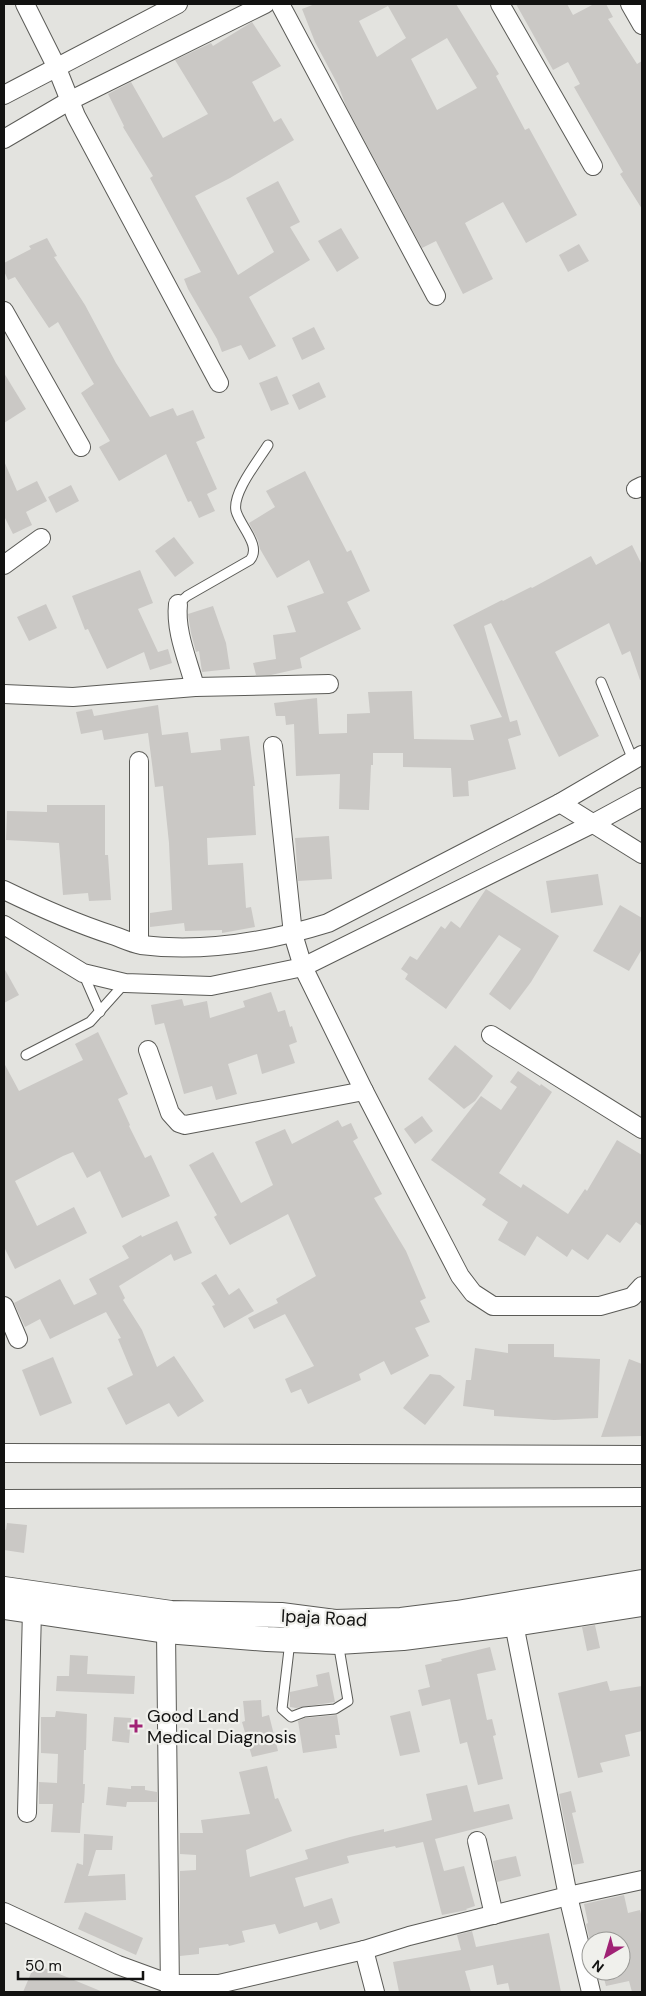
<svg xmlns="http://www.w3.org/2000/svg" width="646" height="1996" viewBox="0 0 646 1996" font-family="'DM Sans',sans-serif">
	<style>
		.building { fill: #cac8c5; fill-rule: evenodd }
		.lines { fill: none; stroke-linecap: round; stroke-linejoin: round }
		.service-casing { stroke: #5b5b57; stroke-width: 11 }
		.minor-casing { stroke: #5b5b57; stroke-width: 20 }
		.secondary-casing { stroke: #5b5b57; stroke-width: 26 }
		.service { stroke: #fff; stroke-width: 9 }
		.minor { stroke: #fff; stroke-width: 18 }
		.secondary { stroke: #fff; stroke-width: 24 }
		.poi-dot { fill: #a02275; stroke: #f0f0ec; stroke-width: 2 }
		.labels { text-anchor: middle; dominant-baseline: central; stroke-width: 4.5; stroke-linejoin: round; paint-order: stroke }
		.street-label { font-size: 18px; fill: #121211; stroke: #f0f0ec }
		.poi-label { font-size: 18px; fill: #121211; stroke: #f0f0ec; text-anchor: start }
	</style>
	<rect width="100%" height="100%" fill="#e3e3df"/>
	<g class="building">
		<path d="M315,4h141l43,70 -3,2 29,54 4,-2 48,87 -51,28 -23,-41 -38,21 28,56 -30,15 -27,-53 -14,7 -76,-142 -8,-21 -23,-43 -13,-33zM388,6l18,32 -29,19 -18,-36zM447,38l30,50 -40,22 -26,-51z"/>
		<path d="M516,4h51l6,11 21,-11h12l7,13 -5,2 29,45 5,-3v148l-22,-35 3,-2 -49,-85 6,-3 -12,-22 -15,8z"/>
		<path d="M252,22l29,44 -29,16 22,40 7,-4 13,22 -64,38 -35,18 43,79 36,-23 -28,-54 32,-17 22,41 -10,5 20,33 -61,37 27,49 -27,14 -8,-15 -19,7 -5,-13 -29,-50 -4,-10 17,-7 -51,-94 3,-2 -30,-49 1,-1 -16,-32 23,-12 32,56 45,-24 -33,-54 36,-17 2,3z"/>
		<path d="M341,228l18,30 -22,14 -19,-31z"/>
		<path d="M47,238l10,18 -3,1 31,48 31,58 34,54 23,-9 4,8 16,-6 12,28 -9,4 21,47 -10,5 8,17 -16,7 -8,-17 -3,1 -22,-48 -47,27 -20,-34 11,-6 -29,-48 13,-9 -36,-62 -9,6 -34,-51 -7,3 -4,-9v-8l27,-14 -2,-3z"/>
		<path d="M579,244l10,17 -21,11 -9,-17z"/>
		<path d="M314,327l11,22 -23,11 -10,-22z"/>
		<path d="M4,373l22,36 -22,14z"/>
		<path d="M277,376l12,28 -18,7 -12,-28z"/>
		<path d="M319,382l7,15 -27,13 -7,-15z"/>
		<path d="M4,461l13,30 20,-10 10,20 -21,11 6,13 -19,9 -9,-18z"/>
		<path d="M305,471l42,81 4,-2 19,41 -23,11 14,27 -61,29 2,10 -31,7h-15l-3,-12 23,-4 -3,-24 23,-3 -9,-26 37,-13 -15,-33 -32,18 -17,-29 -2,-9 -9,-17 26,-16 -9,-16z"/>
		<path d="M71,485l8,16 -23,12 -8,-16z"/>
		<path d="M174,537l20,26 -19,14 -20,-26z"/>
		<path d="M632,545l10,20v115h-2l-10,-29 -8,4 -13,-32 -54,29 44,84 -40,21 -68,-134 -7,3 26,96 7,-2 4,15 -13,4 8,30 -48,12 1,15 -16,1 -2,-29 -48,-1v-14h-30v12h-2l-2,45 -30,-1 1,-35 -44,2 -2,-52 -8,1 -1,-9h-9l-2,-13 43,-5 2,36 28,-1v-19l23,-1 -2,-21 44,-1 2,48 60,1 -4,-15 32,-8 -49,-92 49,-25 1,1 28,-14 1,1 59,-32 5,9z"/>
		<path d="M140,570l13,33 -15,6 20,43 10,-3 4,14 -22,7 -6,-18 -37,17 -19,-40 -3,1 -13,-34z"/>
		<path d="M46,604l11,24 -28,13 -12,-24z"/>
		<path d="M213,606l13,37 4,26 -28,3 -3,-21 -3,1 -5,-19 -3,-19z"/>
		<path d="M158,705l4,30 26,-3 3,21 30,-3 -1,-11 29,-3 6,50h-2l3,49 -49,3 1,27 35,-2 3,45 5,-1 4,20 -33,6v-3l-37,1 -1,-8 -34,4v-14l22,-3 -3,-67 -6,-57 -8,1 -7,-54 -44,7 -2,-10 -21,4 -5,-22 16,-3 2,7z"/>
		<path d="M47,805h58v50h3l3,45 -22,1 -1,-8 -25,2 -4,-52 -53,-3 1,-29 40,1z"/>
		<path d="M329,836l3,43 -34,2 -3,-43z"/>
		<path d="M598,874l5,31 -52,8 -5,-32z"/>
		<path d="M486,889l73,47 -28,46 -21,28 -21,-16 32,-45 -22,-14 -53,74 -41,-30 3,-5 -7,-5 9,-13 7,4 24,-34 4,3 6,-8 9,7z"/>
		<path d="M620,905l22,13v31l-13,22 -36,-20z"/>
		<path d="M4,968l15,27 -15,8z"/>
		<path d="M271,992l7,20 7,-2 5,17 2,-1 5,16 -8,3 6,18 -33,11 -5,-20 -29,10 9,30 -21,6 -4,-14 -28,8 -20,-71 -9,2 -4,-20 31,-6 2,7 23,-5 3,17 35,-11 -2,-6z"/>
		<path d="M98,1032l30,62 -10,5 12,26 -1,1 16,32 6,-3 19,41 -48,22 -22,-47 -13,7 -14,-26 -10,4 -48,25 22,45 37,-19 13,26 -72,36 -11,-22v-184l15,28 64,-31 -8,-16z"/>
		<path d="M455,1045l38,31 -18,25 -11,8 -36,-30z"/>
		<path d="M518,1071l22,15 1,-2 11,8 -53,81 22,15 2,-4 45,30 17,-25 2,2 30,-51 25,15v71l-6,-4 -16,21 -13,-9 -19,26 -16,-11 -5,8 -30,-21 -12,20 -27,-16 10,-18 -26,-17 4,-6 -55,-39 50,-64 20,14 16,-23 -7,-5z"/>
		<path d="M422,1116l11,15 -18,13 -11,-15z"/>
		<path d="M338,1120l4,7 9,-4 7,15 -5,3 29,53 -8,4 32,53 20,47 -6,3 10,21 -15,6 14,28 -38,19 -7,-14 -25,13 2,6 -53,24 -7,-15 -10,4 -6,-14 29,-13 -29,-52 -31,15 -6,-11 30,-15 -2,-4 40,-23 -28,-62 -58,31 -16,-28 3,-2 -28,-50 24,-13 28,51 32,-18 -18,-43 30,-13 7,15z"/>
		<path d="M177,1221l15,32 -18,8 -3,-7 -52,32 6,12 -2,2 19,30 15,37 17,-11 30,45 -26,16 -9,-14 -43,22 -19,-37 26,-13 -15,-36 3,-1 -15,-26 -56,27 -10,-20 -15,8 -11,-24 46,-24 14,26 23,-11 -8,-15 40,-21 -7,-12 19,-11 1,2z"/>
		<path d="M216,1274l13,21 10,-7 15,23 -30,17 -12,-22 3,-1 -14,-22z"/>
		<path d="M508,1344h46v13l46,2 -2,59 -44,2 -60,-4v-6l-31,-4 3,-26h5l4,-32 33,5z"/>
		<path d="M53,1357l19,46 -32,13 -18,-46z"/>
		<path d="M629,1359l13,5v72l-41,1z"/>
		<path d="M430,1374l10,1 15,12 -30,38 -22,-17z"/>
		<path d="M7,1523l20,2 -3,28 -20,-3v-21l2,1z"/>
		<path d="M595,1625l5,23 -13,3 -5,-24z"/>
		<path d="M490,1647l6,23 -19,4 10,46 5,-1 4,16 -3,1 10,43 -25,6 -11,-43 -7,2 -10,-45 -28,7 -4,-16 12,-3 -5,-22 17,-4 -1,-2z"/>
		<path d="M70,1655l18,1 -1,18 48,2 -1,18 -78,-3 1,-15h12z"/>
		<path d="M329,1672l6,30 -39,6 -6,-1v-15l28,-6 -2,-11z"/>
		<path d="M607,1681l3,10 32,-5v45l-17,4 5,21 -30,7 3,9 -25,6 -20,-85z"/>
		<path d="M261,1700l1,17 7,-2 9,36 -26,6 -10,-35 3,-1 -2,-20z"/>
		<path d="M56,1711l31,3 -1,36h-2l-1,34h2l-1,19h-2l-2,30 -29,-1 2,-28h-14v-22l18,1 1,-29 -17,-1v-36h14z"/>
		<path d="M410,1711l10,41 -20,4 -10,-40z"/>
		<path d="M337,1715l3,20h-5l2,13 -34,5 -5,-32 7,-3z"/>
		<path d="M114,1717l17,1 -2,25 -17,-2z"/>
		<path d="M267,1766l8,33 3,-1 14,33 -46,19 4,27 58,-18 -3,-9 45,-13 34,-8v3l48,-12 -6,-26 41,-9 7,27 35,-8 4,15 -78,20 9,32 20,-5 11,40 -9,3 1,1 -25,5 -19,-73 -27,6 -1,-2 -48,10 2,7 -54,15 9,29 28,-9 8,25 -20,7 -3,-8 -38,12 -4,-10 -33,7 3,11 -16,4 -1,-2 -29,4v6l-19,2v-85l16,-1v-15l-16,-1v-21h23l-2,-13 49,-6 -11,-42z"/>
		<path d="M131,1786h14v4l12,2v10h-30l-1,5 -20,-2 2,-18 23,2z"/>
		<path d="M571,1791l5,21 -4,1 12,50 -11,2 -14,-71z"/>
		<path d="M84,1834l29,2 -1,14h-16l-8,26 37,-2 1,26 -62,3 13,-40 6,2z"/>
		<path d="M516,1856l5,20 -24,6 -4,-21z"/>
		<path d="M624,1895l4,18 12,-3 2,8v74h-10l-3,-11 -23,5 -4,-15h19v-30h-31l-4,-17 2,-1 -4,-19z"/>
		<path d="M85,1912l58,26 -7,17 -58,-26z"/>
		<path d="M472,1931l4,16 73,-14 12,59h-51l-2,-9 -11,2 -4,-20 -28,6 6,21h-72l-6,-30 68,-12 -4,-15z"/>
		<path d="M35,1964l68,28h-80z"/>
	</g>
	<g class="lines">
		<defs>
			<g id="service">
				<path d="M178,604l9,-8 63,-36c12,-14 -10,-34 -14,-49 -4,-18 22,-50 32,-66"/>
				<path d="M601,682l32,78"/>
				<path d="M83,973l17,39"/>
				<path d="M26,1055l64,-33 35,-39"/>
				<path d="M290,1641l-8,68 9,8 13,-5 31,-3 13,-8 -10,-59"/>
			</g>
			<g id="minor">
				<path d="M25,4l31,62 20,50 143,267"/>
				<path d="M280,4l156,292"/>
				<path d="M500,4l93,162"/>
				<path d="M630,4l12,21"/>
				<path d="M4,95l174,-91"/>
				<path d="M4,139l65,-38 196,-97"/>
				<path d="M4,311l77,136"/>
				<path d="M636,489l6,-3"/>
				<path d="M4,565l37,-27"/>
				<path d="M178,604c-3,28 10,56 17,83"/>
				<path d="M4,694l69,3 122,-10 134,-3"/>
				<path d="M273,746l20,188 10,33 61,124 96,185 13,17 20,13h107l32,-9 10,-11"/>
				<path d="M139,761v183"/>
				<path d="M560,803l82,51"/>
				<path d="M4,890c35,17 71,33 108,45 9,3 19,8 29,10 64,8 126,-3 187,-22l232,-120 82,-48"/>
				<path d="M4,925l79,48 42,10 86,3 92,-19 291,-144 48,-26"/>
				<path d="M491,1035l151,94"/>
				<path d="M148,1050l22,63 9,10 6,2 179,-34"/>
				<path d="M4,1306l14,33"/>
				<path d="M4,1453l638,2"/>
				<path d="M4,1499l638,-2"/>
				<path d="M514,1624l54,272 23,96"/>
				<path d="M166,1631l4,361"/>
				<path d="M27,1813l5,-203"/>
				<path d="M477,1841l17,74"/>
				<path d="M4,1912l114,53 52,19h49l145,-34 45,-14 159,-40 74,-16"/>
				<path d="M364,1950l11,42"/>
			</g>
			<g id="secondary">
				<path d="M4,1589l167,24 110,2 54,7 66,-2 56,-7 185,-31"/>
				<path d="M4,1607l162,24 101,8 71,3 65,-4 111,-14 128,-20"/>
			</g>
		</defs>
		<use href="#service" class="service-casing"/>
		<use href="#minor" class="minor-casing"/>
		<use href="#secondary" class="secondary-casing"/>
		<use href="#service" class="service"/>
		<use href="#minor" class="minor"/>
		<use href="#secondary" class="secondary"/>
	</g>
	<path class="poi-dot" d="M133.5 1718.5h5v5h5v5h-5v5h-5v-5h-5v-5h5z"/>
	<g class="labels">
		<g class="street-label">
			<text transform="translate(324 1618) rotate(3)">Ipaja Road</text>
		</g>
		<g class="poi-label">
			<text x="147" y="1716">Good Land<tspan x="147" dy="21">Medical Diagnosis</tspan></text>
		</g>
	</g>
	<rect width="646" height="1996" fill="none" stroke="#121211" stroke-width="10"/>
	<g transform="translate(606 1956) rotate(218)"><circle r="24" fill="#f0f0ec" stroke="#979794"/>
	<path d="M0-4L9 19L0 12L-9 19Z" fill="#a02275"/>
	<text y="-8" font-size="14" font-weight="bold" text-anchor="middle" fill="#121211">N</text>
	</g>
	<path d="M18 1971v8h125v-8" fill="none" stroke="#121211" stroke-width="2.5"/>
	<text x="25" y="1971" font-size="15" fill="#121211" stroke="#f0f0ec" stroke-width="4" paint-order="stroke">50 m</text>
</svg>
